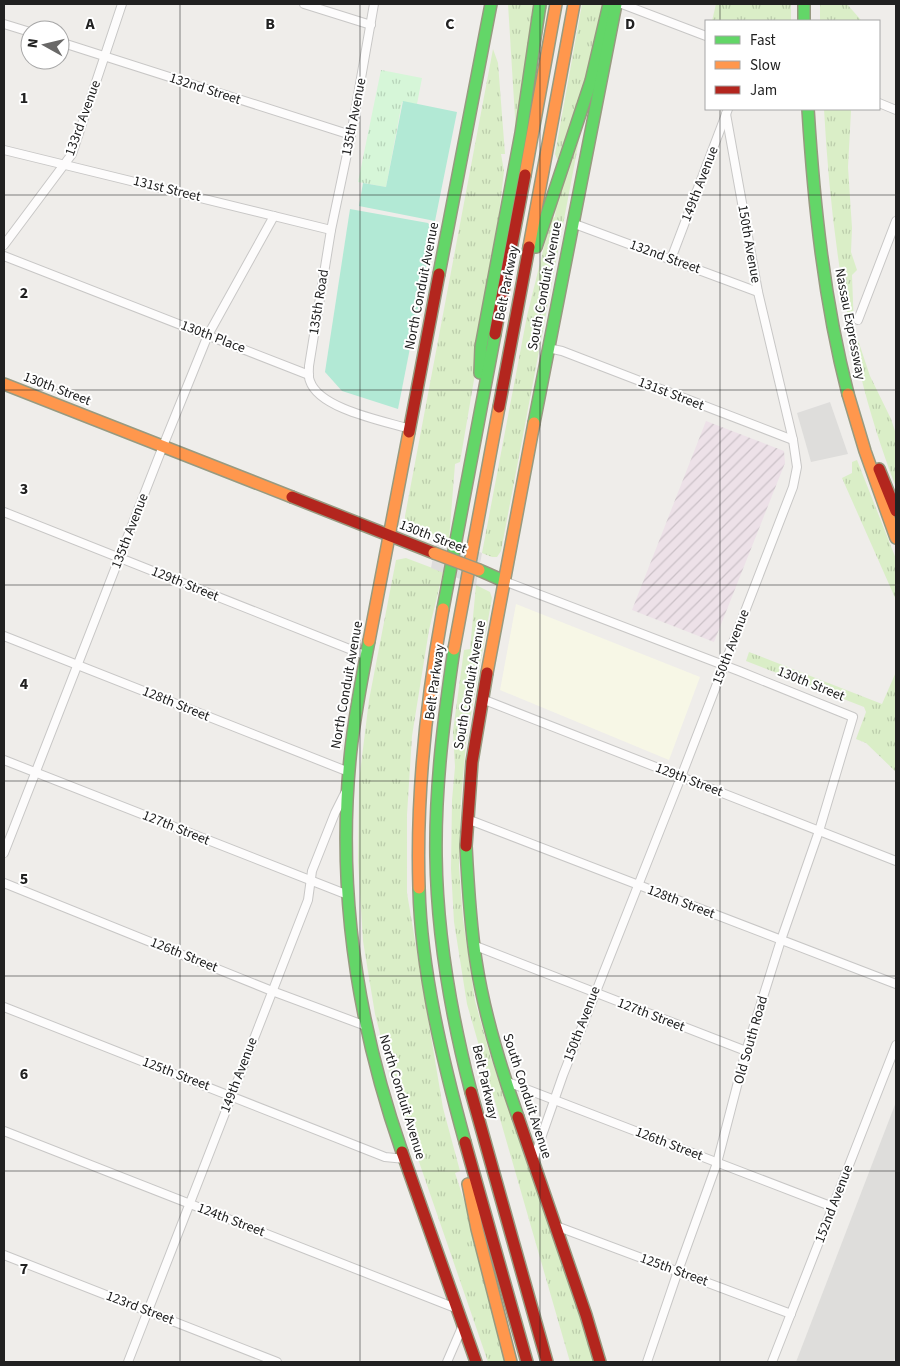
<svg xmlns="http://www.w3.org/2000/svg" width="900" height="1366" viewBox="0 0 900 1366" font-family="'Source Sans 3',sans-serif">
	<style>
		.residential { fill: #dedddb }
		.industrial { fill: url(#industrial-furrows) }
		.education { fill: #f7f7e6 }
		.grass { fill: url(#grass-tufts) }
		.park { fill: url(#park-tufts) }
		.pitch { fill: #b2e9d5 }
		.pier { fill: #dedddc }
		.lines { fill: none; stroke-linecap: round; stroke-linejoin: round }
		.street-casing { stroke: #c8c7c6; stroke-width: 10 }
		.fast-casing { stroke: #979a80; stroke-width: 14 }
		.slow-casing { stroke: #979a80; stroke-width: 14 }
		.jam-casing { stroke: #979a80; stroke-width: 14 }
		.street { stroke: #fdfcfc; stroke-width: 8 }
		.fast { stroke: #63d668; stroke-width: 11 }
		.slow { stroke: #ff974d; stroke-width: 11 }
		.jam { stroke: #b3261e; stroke-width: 11 }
		.slow-bridge-casing { stroke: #979a80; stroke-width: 14; stroke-linecap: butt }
		.slow-bridge { stroke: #ff974d; stroke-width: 11 }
		.grid { fill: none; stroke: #212121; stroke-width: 1; stroke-opacity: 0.55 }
		.labels { text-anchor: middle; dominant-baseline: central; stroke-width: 4; stroke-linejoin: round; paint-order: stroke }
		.street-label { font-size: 14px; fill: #212121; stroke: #fff }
		.grid-label { font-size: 16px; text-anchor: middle; font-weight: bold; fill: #212121; stroke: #fff; stroke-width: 4; stroke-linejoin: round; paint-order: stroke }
	</style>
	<defs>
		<pattern id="industrial-furrows" width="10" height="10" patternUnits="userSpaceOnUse" patternTransform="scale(1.25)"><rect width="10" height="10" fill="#ede1e8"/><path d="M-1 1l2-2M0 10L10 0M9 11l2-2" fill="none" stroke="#cbc1c7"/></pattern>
		<pattern id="grass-tufts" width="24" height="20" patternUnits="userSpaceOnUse" patternTransform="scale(1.25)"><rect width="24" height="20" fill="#daeec7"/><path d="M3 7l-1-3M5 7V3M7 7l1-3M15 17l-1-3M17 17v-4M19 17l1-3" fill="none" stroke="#bbccab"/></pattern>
		<pattern id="park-tufts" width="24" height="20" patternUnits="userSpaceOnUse" patternTransform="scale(1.25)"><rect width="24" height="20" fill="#d6f6d8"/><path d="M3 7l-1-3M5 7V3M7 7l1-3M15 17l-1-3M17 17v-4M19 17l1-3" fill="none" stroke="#b7d3b9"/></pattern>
	</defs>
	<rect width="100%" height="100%" fill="#efedea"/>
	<g class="residential">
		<path d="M830,402l18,52 -37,8 -14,-49z"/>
		<path d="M896,1102v252l-2,8h-98z"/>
	</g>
	<path class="industrial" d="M706,421l78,30 1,12 -71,179 -82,-32z"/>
	<path class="education" d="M516,604l184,73 -31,83 -169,-70z"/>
	<g class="grass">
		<path d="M508,4h40l-30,162z"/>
		<path d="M582,4h22l-17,74 -27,81h-3l-2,-5z"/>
		<path d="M716,4h75v17h-79z"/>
		<path d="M820,4h27l13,15 1,2h-41z"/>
		<path d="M493,49l5,14 7,91h-4l3,17 -12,103 -32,188 -5,2 -6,76 -40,-15 -4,-3v-6z"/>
		<path d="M824,109h26l1,2 -3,56 4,61 -1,24 6,18 -5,5 2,53 16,48 21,43 5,15v53c-47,-120 -65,-250 -72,-378z"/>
		<path d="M581,130l-80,421 -4,6h-5l-10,-4 45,-237 24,-98 4,-1 1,-12z"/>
		<path d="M857,460l39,99v41l-54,-122 10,-5v-11z"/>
		<path d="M406,558l37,14 -14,58 -17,106 -5,79v78l36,215 17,63 -5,2 26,79 25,110h-18l-92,-267 -21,-81 -12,-73 -5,-80 1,-80 10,-81 27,-140z"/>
		<path d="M476,585l14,7 2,6 -26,145 -5,58 -2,66 4,52 12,82 16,57 98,281 5,23h-24l-103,-358 -13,-82 -3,-53 1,-69 3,-33 -2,-36 11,-81 6,-1z"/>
		<path d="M749,652l133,52 14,-32v100l-30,-29 -10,-4 10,-27 -2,-5 -118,-46z"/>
	</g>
	<path class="park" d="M381,70l41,8 -5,26 -15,-2 -16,85 -28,-5z"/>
	<g class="pitch">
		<path d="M403,101l54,11 -22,109 -76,-15 4,-23 23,4z"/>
		<path d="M350,209l78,14 5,8 -35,178 -56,-18 -17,-19z"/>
	</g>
	<path class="pier" d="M437,535l45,18 -6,32 -45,-17z"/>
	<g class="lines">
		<defs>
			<g id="street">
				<path d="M304,4l67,21"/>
				<path d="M374,4l-23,131 -20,95 -22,136c0,5 -1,11 1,15 9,28 74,40 100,48"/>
				<path d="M622,4l84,32"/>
				<path d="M4,24l26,8"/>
				<path d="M60,42l291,93"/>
				<path d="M879,103l17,7"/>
				<path d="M4,150l327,80"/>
				<path d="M572,223l186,69"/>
				<path d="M4,245l68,-91 50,-150"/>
				<path d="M4,256l305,119"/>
				<path d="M671,259l57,-150"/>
				<path d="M858,320l38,-99"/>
				<path d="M548,348l14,3 231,89"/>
				<path d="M4,512l363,144"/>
				<path d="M504,581l235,90 114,46 -34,114 -38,109 -35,111 -29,112 -39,108 -31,91"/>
				<path d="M4,636l345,136"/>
				<path d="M482,699l414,162"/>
				<path d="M4,760l344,135"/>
				<path d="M467,819l429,165"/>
				<path d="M4,853l159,-407 45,-111 66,-119"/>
				<path d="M4,883l268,108 94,35"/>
				<path d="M473,945l273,106"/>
				<path d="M4,1007l381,150 20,2"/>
				<path d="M505,1081l328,126"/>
				<path d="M4,1131l454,178"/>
				<path d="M533,1161l30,-86 118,-298 112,-290 4,-20 -4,-27 -35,-148 -32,-178"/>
				<path d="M556,1226l235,88"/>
				<path d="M4,1255l273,107"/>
				<path d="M128,1362l180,-462 4,-29 23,-58 10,-20"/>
				<path d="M447,1362l16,-37"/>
				<path d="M772,1362l124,-317"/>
			</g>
			<g id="fast">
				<path d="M804,4v17"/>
				<path d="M808,109c6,96 16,192 40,285"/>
				<path d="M536,247l55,-166 18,-77"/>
				<path d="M439,274l52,-270"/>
				<path d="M480,373l1,-26 40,-214 19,-129"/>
				<path d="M534,423l82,-419"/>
				<path d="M479,570l25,11"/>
				<path d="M443,609l52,-275"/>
				<path d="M369,641c-7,36 -14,72 -18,108 -15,137 6,274 51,403"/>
				<path d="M454,649c-10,68 -19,137 -18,207 1,79 15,159 35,236"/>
				<path d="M466,846c2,39 4,77 10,115 8,53 24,105 42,156"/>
				<path d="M419,888c2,83 24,174 46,254"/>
			</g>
			<g id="slow">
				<path d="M525,175l31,-171"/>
				<path d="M529,247l45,-243"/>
				<path d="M4,384l288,113"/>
				<path d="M848,394l17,57 31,87"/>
				<path d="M369,641l40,-209"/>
				<path d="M454,649l45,-242"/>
				<path d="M487,673l47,-250"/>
				<path d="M419,888c-3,-94 7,-186 24,-279"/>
				<path d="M468,1184l9,45 34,133"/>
			</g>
			<g id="jam">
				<path d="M495,334l30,-159"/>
				<path d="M499,407l30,-160"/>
				<path d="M409,432l30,-158"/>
				<path d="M879,469l17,42"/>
				<path d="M292,497l142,56"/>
				<path d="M466,846l6,-84 15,-89"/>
				<path d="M471,1092l76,270"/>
				<path d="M518,1117l68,198 14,47"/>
				<path d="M465,1142l62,220"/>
				<path d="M402,1152l74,210"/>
			</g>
		</defs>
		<use href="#street" class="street-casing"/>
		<use href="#fast" class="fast-casing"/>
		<use href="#slow" class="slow-casing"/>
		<use href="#jam" class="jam-casing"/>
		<use href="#street" class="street"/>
		<use href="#fast" class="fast"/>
		<use href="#slow" class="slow"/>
		<use href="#jam" class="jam"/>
		<defs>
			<path id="slow-bridge" d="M434,553l45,17"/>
		</defs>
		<use href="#slow-bridge" class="slow-bridge-casing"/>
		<use href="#slow-bridge" class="slow-bridge"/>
	</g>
	<path class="grid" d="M180,4v1358M360,4v1358M540,4v1358M720,4v17M720,109v1253M4,195h892M4,390h892M4,585h892M4,781h892M4,976h892M4,1171h892"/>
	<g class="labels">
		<g class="street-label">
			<text transform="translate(205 89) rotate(18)">132nd Street</text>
			<text transform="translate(354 117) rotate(-79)">135th Avenue</text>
			<text transform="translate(83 118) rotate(-70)">133rd Avenue</text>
			<text transform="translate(700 184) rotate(-69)">149th Avenue</text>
			<text transform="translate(167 189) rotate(14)">131st Street</text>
			<text transform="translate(749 244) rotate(80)">150th Avenue</text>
			<text transform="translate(665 257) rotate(20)">132nd Street</text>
			<text transform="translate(507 283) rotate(-79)">Belt Parkway</text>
			<text transform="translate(422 286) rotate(-79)">North Conduit Avenue</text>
			<text transform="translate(545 286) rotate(-79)">South Conduit Avenue</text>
			<text transform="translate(319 302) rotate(-81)">135th Road</text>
			<text transform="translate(850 324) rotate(79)">Nassau Expressway</text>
			<text transform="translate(213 337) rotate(21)">130th Place</text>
			<text transform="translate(57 389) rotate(21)">130th Street</text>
			<text transform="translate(671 394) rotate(21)">131st Street</text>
			<text transform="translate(130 531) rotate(-69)">135th Avenue</text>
			<text transform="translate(433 537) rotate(21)">130th Street</text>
			<text transform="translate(185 584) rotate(22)">129th Street</text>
			<text transform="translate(731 647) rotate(-69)">150th Avenue</text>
			<text transform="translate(435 682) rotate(-82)">Belt Parkway</text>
			<text transform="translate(811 684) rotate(22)">130th Street</text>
			<text transform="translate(347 685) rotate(-80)">North Conduit Avenue</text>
			<text transform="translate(470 685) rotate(-80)">South Conduit Avenue</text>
			<text transform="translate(176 704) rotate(22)">128th Street</text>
			<text transform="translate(689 780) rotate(21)">129th Street</text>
			<text transform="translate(176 828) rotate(22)">127th Street</text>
			<text transform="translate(681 902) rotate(21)">128th Street</text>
			<text transform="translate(184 955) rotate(22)">126th Street</text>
			<text transform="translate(651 1015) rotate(21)">127th Street</text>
			<text transform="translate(582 1024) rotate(-69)">150th Avenue</text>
			<text transform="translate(751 1040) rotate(-74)">Old South Road</text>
			<text transform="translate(176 1074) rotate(21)">125th Street</text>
			<text transform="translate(239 1075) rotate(-69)">149th Avenue</text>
			<text transform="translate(485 1082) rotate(77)">Belt Parkway</text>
			<text transform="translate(527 1096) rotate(72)">South Conduit Avenue</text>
			<text transform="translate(402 1097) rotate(73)">North Conduit Avenue</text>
			<text transform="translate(669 1144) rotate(21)">126th Street</text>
			<text transform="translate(834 1204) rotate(-69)">152nd Avenue</text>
			<text transform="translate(231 1220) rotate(21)">124th Street</text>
			<text transform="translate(674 1270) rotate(20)">125th Street</text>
			<text transform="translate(140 1308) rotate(21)">123rd Street</text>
		</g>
	</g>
	<g class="grid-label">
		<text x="90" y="29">A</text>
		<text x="270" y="29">B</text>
		<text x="450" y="29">C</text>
		<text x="630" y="29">D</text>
		<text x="24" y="103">1</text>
		<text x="24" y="298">2</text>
		<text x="24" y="494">3</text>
		<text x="24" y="689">4</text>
		<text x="24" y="884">5</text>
		<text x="24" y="1079">6</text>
		<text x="24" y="1274">7</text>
	</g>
	<rect width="900" height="1366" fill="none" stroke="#212121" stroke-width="10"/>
	<rect x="705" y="20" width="175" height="90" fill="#ffffff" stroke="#a6a6a6"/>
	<rect x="715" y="36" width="25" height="8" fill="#63d668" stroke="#a6a6a6"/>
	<text x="750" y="45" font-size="15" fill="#212121">Fast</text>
	<rect x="715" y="61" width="25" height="8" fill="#ff974d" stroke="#a6a6a6"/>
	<text x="750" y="70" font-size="15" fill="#212121">Slow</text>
	<rect x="715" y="86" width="25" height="8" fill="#b3261e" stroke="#a6a6a6"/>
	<text x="750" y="95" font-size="15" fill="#212121">Jam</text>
	<g transform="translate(45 45) rotate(278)"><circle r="24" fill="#ffffff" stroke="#a6a6a6"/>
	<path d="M0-4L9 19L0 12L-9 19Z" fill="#696867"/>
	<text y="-8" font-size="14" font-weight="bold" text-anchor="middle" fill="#212121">N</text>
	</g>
</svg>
